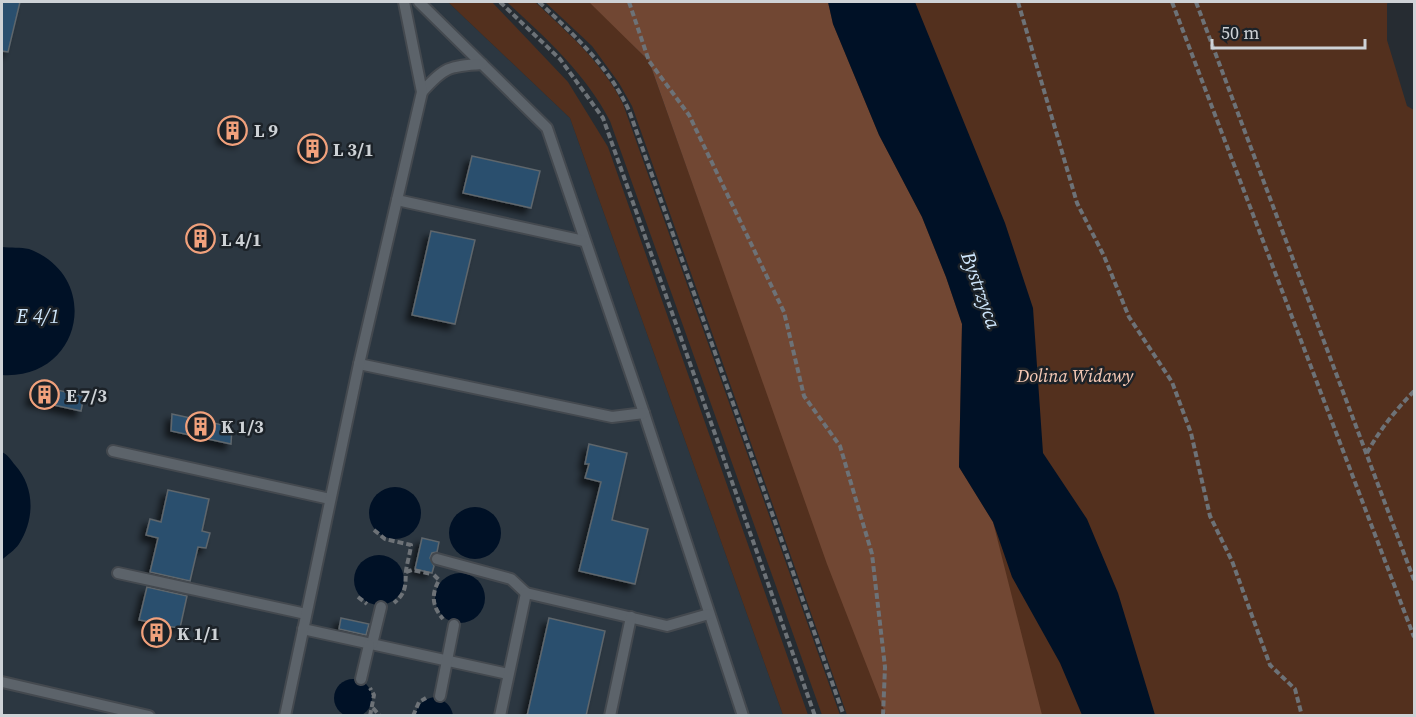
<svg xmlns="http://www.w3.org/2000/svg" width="1416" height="717" viewBox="0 0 1416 717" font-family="'Source Serif 4',serif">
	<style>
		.built { fill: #2c3741 }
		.green { fill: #53301e; fill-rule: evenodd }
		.forest { fill: #714733 }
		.water { fill: #001126 }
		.building { fill: #2b506e; stroke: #5e666c; stroke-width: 1.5; filter: url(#shadow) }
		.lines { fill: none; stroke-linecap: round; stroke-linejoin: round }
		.service-casing { stroke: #44494f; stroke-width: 14 }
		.path { stroke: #6d7277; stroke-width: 4; stroke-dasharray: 6 3; stroke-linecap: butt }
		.service { stroke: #5c636a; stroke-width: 10 }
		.labels { text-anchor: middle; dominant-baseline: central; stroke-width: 5; stroke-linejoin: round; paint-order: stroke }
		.poi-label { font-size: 18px; font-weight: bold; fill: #ced2d6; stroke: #1c2228; text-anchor: start }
		.park-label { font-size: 18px; font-style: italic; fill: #f7cab6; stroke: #1c2228 }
		.water-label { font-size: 20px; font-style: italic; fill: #cfe7fd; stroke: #1c2228 }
	</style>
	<defs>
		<filter id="shadow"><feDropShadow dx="-5.5" dy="5.5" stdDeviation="3" flood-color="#0009"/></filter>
	</defs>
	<rect width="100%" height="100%" fill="#262c32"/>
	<path class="built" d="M2,2h446l122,116 213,597h-781z"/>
	<g class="green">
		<path d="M448,2h44l76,80 40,65 200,568h-25l-213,-597z"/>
		<path d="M507,2h28c33,31 68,61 88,102l217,611h-18l-212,-594c-24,-47 -64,-83 -103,-119z"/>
		<path d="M545,2h843l-1,2v36l20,66 7,4v605h-567l-215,-609 -13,-23 -27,-37zM630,42l20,18 185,523 -186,-522z"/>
	</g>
	<path class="forest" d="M589,2h239l5,22 46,111 43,82 24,60 16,47 -3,143 34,55 49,193h-156l-59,-151 -178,-503z"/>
	<g class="water">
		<path d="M828,2h87l90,221 28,85 10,145 44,66 31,74 37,122h-73l-22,-52 -48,-86 -19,-55 -34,-55 3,-143 -16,-47 -24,-60 -43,-82 -46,-111z"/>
		<path d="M2,247c8,1 19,0 27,2 74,28 53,131 -27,126z"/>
		<path d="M2,452c6,3 9,8 13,13 20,22 20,54 4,79 -4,6 -12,11 -17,16z"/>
		<circle cx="395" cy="513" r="26"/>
		<circle cx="475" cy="533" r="26"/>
		<circle cx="379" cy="580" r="25"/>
		<circle cx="460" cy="598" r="25"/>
		<circle cx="353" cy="698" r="19"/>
		<path d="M434,697c11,3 17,8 19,18l-38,1c2,-11 8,-17 19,-19z"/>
	</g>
	<g class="building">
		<path d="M2,2h18l-12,50 -6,-1z"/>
		<path d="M226,118l19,4 -5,20 -18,-4z"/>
		<path d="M305,139l18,4 -4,17 -18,-5z"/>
		<path d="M472,156l68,15 -9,37 -68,-15z"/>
		<path d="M431,231l44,9 -20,84 -43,-9z"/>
		<path d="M35,385l49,11 -3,15 -50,-11z"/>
		<path d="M172,414l60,13 -1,17 -60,-13z"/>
		<path d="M589,444l38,9 -15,67 36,9 -13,55 -56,-13 22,-89 -16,-4 4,-14h-4z"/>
		<path d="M168,490l41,9 -7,32 8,2 -4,15 -8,-1 -8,34 -40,-9 8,-34 -12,-3 4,-16 11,3z"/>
		<path d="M422,538l17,4 -2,10 -5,1 -2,5 4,8 -2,7 -17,-4z"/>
		<path d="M147,587l40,9 -7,32 -14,-2 -4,18 -16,-4 4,-18 -11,-2z"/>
		<path d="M341,618l28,6 -3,11 -27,-6z"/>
		<path d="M549,618l56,13 -19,85h-59z"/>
	</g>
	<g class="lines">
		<defs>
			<g id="service">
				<path d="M419,2l128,126 97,285 99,303"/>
				<path d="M422,92c22,-25 27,-26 60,-28"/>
				<path d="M397,200l187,41"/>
				<path d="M359,364l253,53 32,-4"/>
				<path d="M113,451l217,48"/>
				<path d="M437,559l74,20 15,14"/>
				<path d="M118,573l188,41"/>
				<path d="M303,629l205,45"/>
				<path d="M372,644l9,-37"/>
				<path d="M361,679l8,-34"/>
				<path d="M2,682l147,34"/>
				<path d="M440,696l14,-71"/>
				<path d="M285,716l74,-352 63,-272 -18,-90"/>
				<path d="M500,716l26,-123 141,33 42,-12"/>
				<path d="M610,716l21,-99"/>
			</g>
		</defs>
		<use href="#service" class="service-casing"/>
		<g class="path">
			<path d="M500,2l60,57 43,59 212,598"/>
			<path d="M539,2c36,34 71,65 91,111l214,603"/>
			<path d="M629,2l20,59 40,54 95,197 20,84 36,50 32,108 13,113 -2,49"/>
			<path d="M1018,2l59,201 27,53 25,61 43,65 19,51 19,83 22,45 38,104 25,24 7,27"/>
			<path d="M1172,2l242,635"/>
			<path d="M1196,2l218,578"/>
			<path d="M1367,453c13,-24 29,-43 47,-62"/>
			<path d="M374,530l11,9 26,6c-1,9 -4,18 -5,26 -1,15 1,21 -12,32"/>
			<path d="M406,572l6,-2 19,4"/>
			<path d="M434,575l5,5c-8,15 -7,26 4,39"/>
			<path d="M358,597l9,7"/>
			<path d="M373,708l7,8"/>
			<path d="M370,716l4,-21 -4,-7"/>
			<path d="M413,716l6,-14 7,-4"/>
		</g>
		<use href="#service" class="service"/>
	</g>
	<defs>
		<symbol id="building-ring" viewBox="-11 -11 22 22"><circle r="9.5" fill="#1c2228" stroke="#f1a17c" stroke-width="1.5"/><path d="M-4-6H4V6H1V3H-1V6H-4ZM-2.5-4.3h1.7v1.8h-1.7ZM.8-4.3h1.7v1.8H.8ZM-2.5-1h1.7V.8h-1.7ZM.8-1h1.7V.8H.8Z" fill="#f1a17c"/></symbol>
	</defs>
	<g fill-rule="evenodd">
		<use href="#building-ring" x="216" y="114" width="33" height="33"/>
		<use href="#building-ring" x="296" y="132" width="33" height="33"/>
		<use href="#building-ring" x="184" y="222" width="33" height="33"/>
		<use href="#building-ring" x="28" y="378" width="33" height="33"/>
		<use href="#building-ring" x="184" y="410" width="33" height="33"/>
		<use href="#building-ring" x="140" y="616" width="33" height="33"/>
	</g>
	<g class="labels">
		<g class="poi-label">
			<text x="254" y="130">L 9</text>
			<text x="333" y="149">L 3/1</text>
			<text x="221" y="239">L 4/1</text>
			<text x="66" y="395">E 7/3</text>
			<text x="221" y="426">K 1/3</text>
			<text x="177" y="633">K 1/1</text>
		</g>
		<g class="park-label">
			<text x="1075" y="375">Dolina Widawy</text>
		</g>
		<g class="water-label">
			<text transform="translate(981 290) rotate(70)">Bystrzyca</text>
			<text x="38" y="316">E 4/1</text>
		</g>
	</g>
	<rect width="1416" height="717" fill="none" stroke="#ced2d6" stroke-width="6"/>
	<path d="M1212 39v9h153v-9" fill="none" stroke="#ced2d6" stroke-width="3"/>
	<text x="1221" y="39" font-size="18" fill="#ced2d6" stroke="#1c2228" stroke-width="4.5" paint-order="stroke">50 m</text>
</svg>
